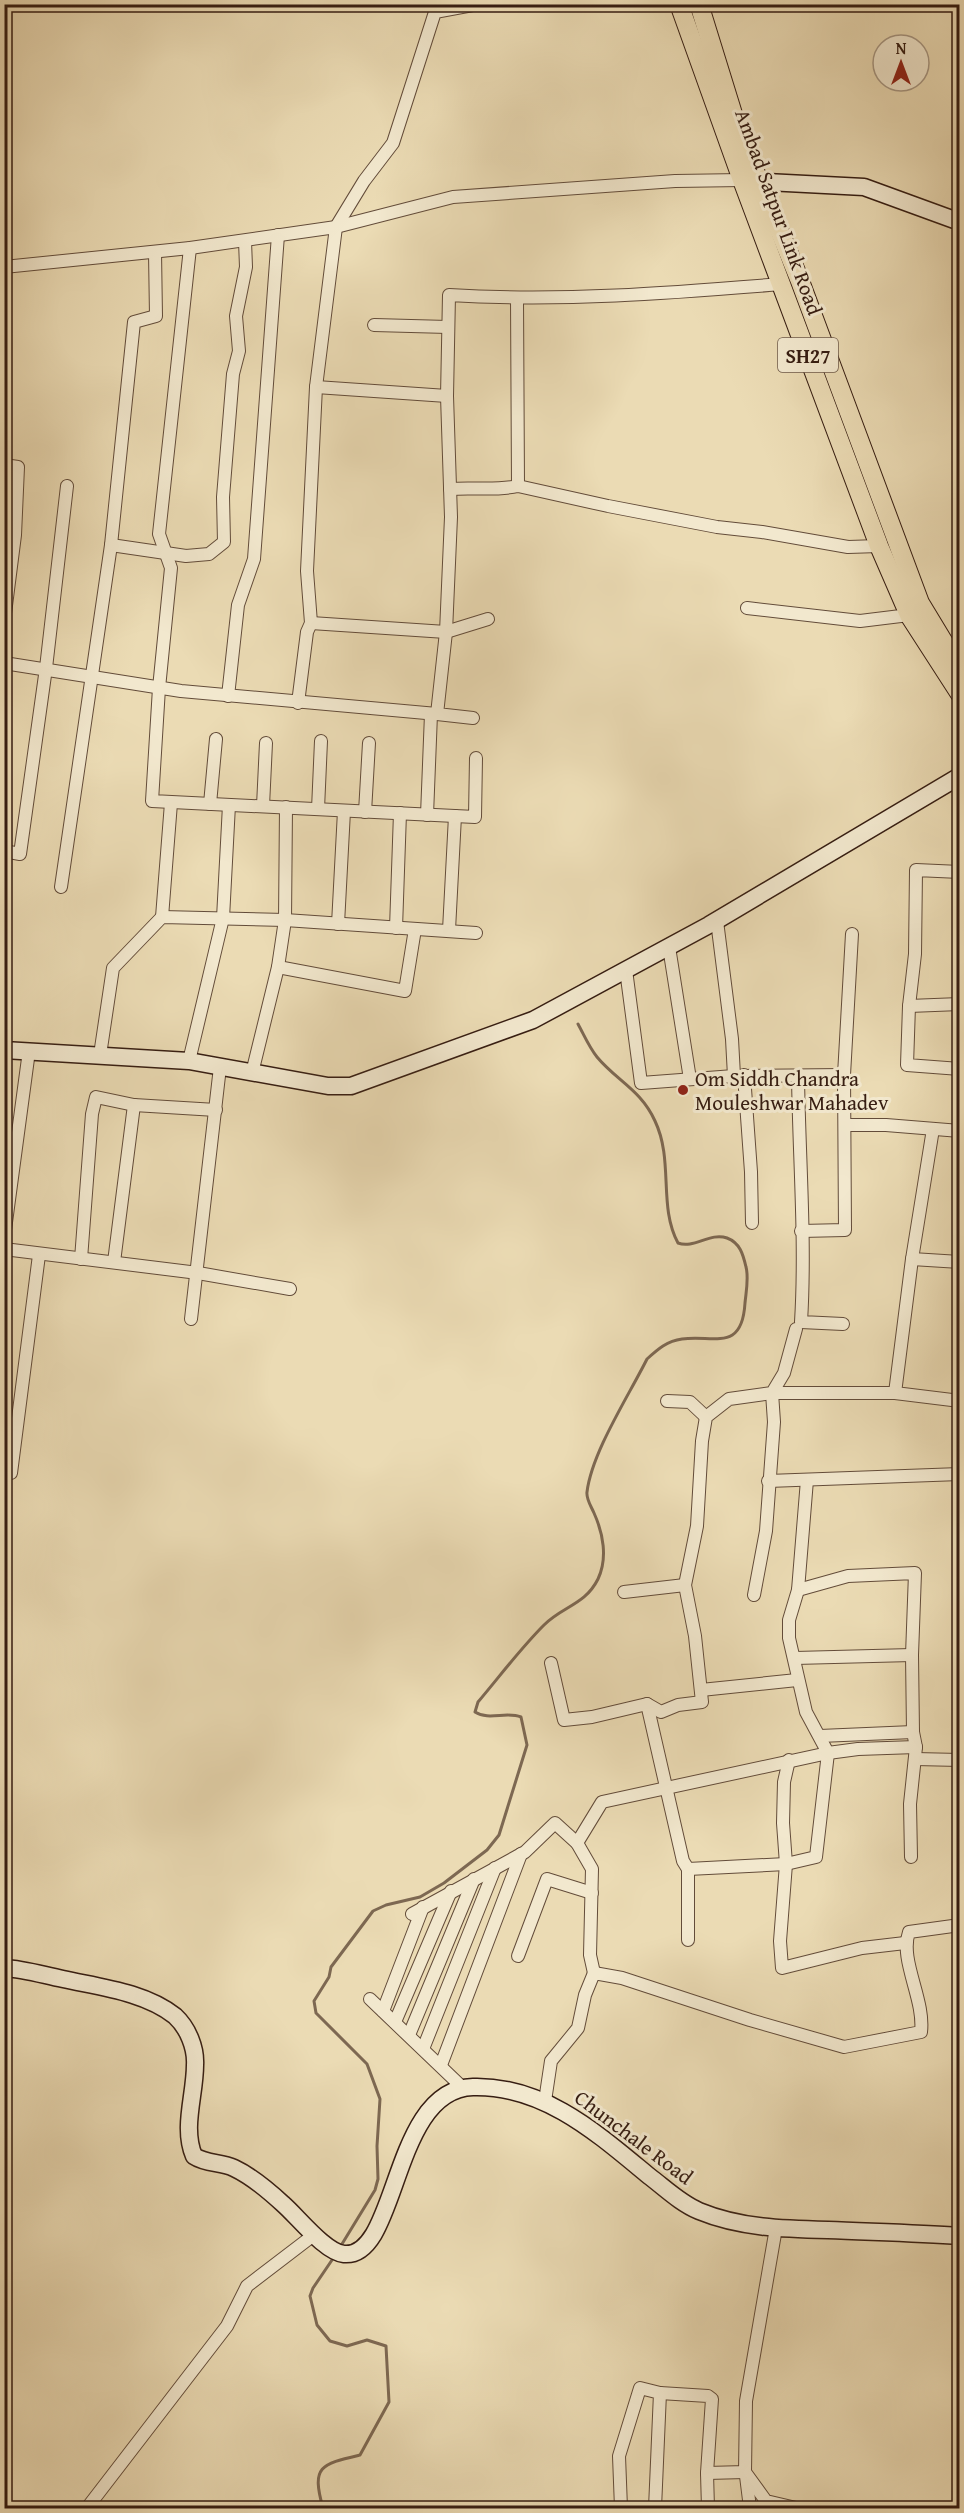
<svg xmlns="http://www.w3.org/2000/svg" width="964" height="2513" viewBox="0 0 964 2513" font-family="'Gentium Book Plus',serif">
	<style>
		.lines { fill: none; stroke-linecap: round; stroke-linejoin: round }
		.stream { stroke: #7d6852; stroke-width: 3 }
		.street-casing { stroke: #634c3a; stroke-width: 14 }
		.secondary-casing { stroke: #361d12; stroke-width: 19 }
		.primary-casing { stroke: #361d12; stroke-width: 20 }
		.street { stroke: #f2e8ce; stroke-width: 12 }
		.secondary { stroke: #f2e8ce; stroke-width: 16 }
		.primary { stroke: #ebdbb4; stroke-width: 18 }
		.poi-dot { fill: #8f2418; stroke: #f2e8ce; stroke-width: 2 }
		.labels { text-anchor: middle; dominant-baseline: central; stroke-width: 6; stroke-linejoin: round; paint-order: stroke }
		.shield { fill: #f2e8ce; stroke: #6e5a4a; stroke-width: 1.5 }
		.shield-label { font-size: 20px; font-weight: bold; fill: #361d12 }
		.street-label { font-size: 21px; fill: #361d12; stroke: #f2e8ce }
		.poi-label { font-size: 21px; fill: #361d12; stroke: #f2e8ce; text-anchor: start }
	</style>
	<rect width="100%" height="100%" fill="#ebdbb4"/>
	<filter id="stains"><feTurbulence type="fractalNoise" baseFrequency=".00333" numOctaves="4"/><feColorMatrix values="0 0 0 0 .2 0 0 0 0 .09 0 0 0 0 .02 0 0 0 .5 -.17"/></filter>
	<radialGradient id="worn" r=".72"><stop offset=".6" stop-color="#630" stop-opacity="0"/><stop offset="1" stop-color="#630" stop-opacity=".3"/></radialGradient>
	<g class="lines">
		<g class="stream">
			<path d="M342,2244l33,-54 3,-11 -1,-33 3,-47 -13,-35 -51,-51 -2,-12 15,-24 2,-10 42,-56 13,-6 34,-8 24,-14 43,-33 12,-15 28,-90 -6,-28c-15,-6 -32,4 -46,-5l3,-10c22,-26 42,-53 66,-77 19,-19 41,-20 54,-46 10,-21 5,-46 -4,-66 -3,-7 -8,-14 -7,-21 5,-40 41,-95 60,-133 11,-10 20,-18 35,-20 33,-4 60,13 63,-36 1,-11 4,-25 1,-36 -3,-13 -6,-24 -19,-29 -17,-6 -33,11 -49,5 -20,-37 -4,-82 -23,-122 -14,-31 -38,-40 -58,-64 -8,-10 -13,-22 -19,-33"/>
			<path d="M323,2508c-12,-42 -2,-44 37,-53l29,-53 -3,-56 -19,-6 -20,6 -17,-5 -13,-16 -7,-29 3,-8 19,-28"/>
		</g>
		<defs>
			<g id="street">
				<path d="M190,248l-31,286 12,34 -12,120 -7,113 323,16 1,-59"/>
				<path d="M4,267l186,-19 146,-21 117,-30 222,-16 67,-1"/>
				<path d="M517,299l1,187"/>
				<path d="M374,325l74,2"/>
				<path d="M316,387l131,9"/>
				<path d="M4,465l14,2 -3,68 -11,86"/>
				<path d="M450,489c23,-2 46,2 68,-3l90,20 109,21 45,5 86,15 31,-1"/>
				<path d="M111,545l75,11 23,-2 15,-12 -1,-45 10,-123 6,-23 -3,-35 10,-49 -1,-26"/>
				<path d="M747,608l113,13 49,-6"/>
				<path d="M311,623l135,9 42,-13"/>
				<path d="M4,663l177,28 256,23"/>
				<path d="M228,696l10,-91 16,-46 24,-324"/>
				<path d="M298,703l9,-71 4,-9 -4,-52 9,-184 20,-160 28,-46 29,-38 42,-131 43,-8"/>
				<path d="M473,718l-36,-4 9,-82 5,-115 -4,-121 2,-101c111,7 222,-2 333,-11"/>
				<path d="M210,804l6,-65"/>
				<path d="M263,806l3,-63"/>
				<path d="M318,809l3,-68"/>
				<path d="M365,812l4,-69"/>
				<path d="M427,815l4,-101"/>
				<path d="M4,851l16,3 1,-7 25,-179 21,-182"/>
				<path d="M960,872l-44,-2 -1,84 -6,52 -2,59 53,4"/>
				<path d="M61,887l50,-342 23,-223 22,-6 -1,-64"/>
				<path d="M162,917l9,-114"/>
				<path d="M717,921l15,118 2,37 110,-1 1,155 -44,1"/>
				<path d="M338,924l6,-113"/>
				<path d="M396,928l4,-115"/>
				<path d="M449,930l6,-114"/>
				<path d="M669,947l21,132"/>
				<path d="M278,967l127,24 10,-62"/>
				<path d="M626,970l15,113 93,-7"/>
				<path d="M909,1006l51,-2"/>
				<path d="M100,1055l13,-87 49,-51 123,3 191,13"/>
				<path d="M189,1061l34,-143 6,-113"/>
				<path d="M252,1073l26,-106 7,-47 1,-113"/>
				<path d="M744,1075l7,97 1,51"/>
				<path d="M844,1075l8,-141"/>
				<path d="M798,1076c1,81 8,165 3,246l42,2"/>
				<path d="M846,1125h40l74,6"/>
				<path d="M933,1129l-21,130 -17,134 65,8"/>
				<path d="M4,1237l25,-186"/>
				<path d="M4,1249l194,24 92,16"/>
				<path d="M81,1259l11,-145 4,-17 38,8 82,5"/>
				<path d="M912,1259l48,3"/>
				<path d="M114,1262l20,-157"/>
				<path d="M191,1319l29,-252"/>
				<path d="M667,1401l23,1 16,15"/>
				<path d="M11,1473l28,-218"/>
				<path d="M768,1481l192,-7"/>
				<path d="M798,1590l50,-14 67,-3 -3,82 1,77 3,15 -6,57 1,53"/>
				<path d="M624,1592l61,-7"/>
				<path d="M754,1595l12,-64 8,-109 -2,-29h123"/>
				<path d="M795,1658l117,-3"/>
				<path d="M551,1663l13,57 28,-3 55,-13 14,8 17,-7 24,-3 -7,-66 -10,-51 12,-59 5,-85 4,-24 23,-18 43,-6 12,-20 12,-44"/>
				<path d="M701,1690l96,-10"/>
				<path d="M647,1704l36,157 5,8v71"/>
				<path d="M820,1736l93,-4"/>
				<path d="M915,1759l45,1"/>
				<path d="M789,1760l-5,22 -1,41 3,41 -6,77 2,27 80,-20 43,-5"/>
				<path d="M577,1843l25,-41 226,-49 30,-4 58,-2"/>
				<path d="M688,1869l98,-5 30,-7 12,-104 -22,-41 -17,-74v-18l9,-30 9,-110"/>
				<path d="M412,1914l113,-62 30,-29 22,20 15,26 -2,86 4,18"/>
				<path d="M518,1956l29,-77 45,14"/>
				<path d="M370,1999l93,89"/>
				<path d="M383,2011l40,-104"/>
				<path d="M395,2022l56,-131"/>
				<path d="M409,2035l65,-156"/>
				<path d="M423,2049l72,-181"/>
				<path d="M441,2065l80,-211"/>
				<path d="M545,2101l6,-40 27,-33 7,-33 9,-22 28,5 128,42 94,27 77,-15c4,-33 -22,-72 -12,-100l51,-7"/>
				<path d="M660,2393l48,3 4,3 -5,74 1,35"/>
				<path d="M745,2472l21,29 30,7"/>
				<path d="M707,2473l38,-1 1,-71 30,-173"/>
				<path d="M746,2476l4,32"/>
				<path d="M87,2508l140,-182 20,-40 68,-52"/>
				<path d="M621,2508l-2,-52 21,-68 20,5 -5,115"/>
			</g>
			<g id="secondary">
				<path d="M749,181l115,6 96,35"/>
				<path d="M4,1050l185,11 139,25h23l182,-66 176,-95 251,-149"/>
				<path d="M4,1968c20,1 39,7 59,11 36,8 82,13 112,37 13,12 21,32 20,49 0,30 -13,63 -1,91 12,8 27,6 40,12 17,8 35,23 49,36 15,13 42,48 61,50 55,5 47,-165 129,-167 71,-2 125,47 176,89 16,12 31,27 50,35 41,17 85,18 129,19 44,2 88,3 132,6"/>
			</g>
			<g id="primary">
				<path d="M679,4l63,176 137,366 30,69 51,79"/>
				<path d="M699,4l38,123 63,154 120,322 40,66"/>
			</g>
		</defs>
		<use href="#street" class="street-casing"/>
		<use href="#secondary" class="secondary-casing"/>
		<use href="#primary" class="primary-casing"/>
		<use href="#street" class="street"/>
		<use href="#secondary" class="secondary"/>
		<use href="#primary" class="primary"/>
	</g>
	<circle class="poi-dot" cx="683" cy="1090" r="6"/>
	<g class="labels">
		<rect class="shield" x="778" y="338" width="60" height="34" rx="4.5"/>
		<g class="shield-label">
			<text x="808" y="355">SH27</text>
		</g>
		<g class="street-label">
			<text transform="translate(779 212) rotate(70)">Ambad Satpur Link Road</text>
			<text transform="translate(634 2137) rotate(37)">Chunchale Road</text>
		</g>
		<g class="poi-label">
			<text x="695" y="1078">Om Siddh Chandra<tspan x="695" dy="24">Mouleshwar Mahadev</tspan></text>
		</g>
	</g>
	<rect width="964" height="2513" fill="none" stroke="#ebdbb4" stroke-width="24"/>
	<rect x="6" y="6" width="952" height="2501" fill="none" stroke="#361d12" stroke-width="3"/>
	<rect x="12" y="12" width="940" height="2489" fill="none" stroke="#361d12" stroke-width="1.5"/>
	<g transform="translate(901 63)"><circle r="28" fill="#f2e8ce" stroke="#a79783" stroke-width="1.5"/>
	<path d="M0-4.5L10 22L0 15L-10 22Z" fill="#8f2418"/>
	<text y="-9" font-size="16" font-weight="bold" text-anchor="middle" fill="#361d12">N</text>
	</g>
	<rect width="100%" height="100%" filter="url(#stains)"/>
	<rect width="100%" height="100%" fill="url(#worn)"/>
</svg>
